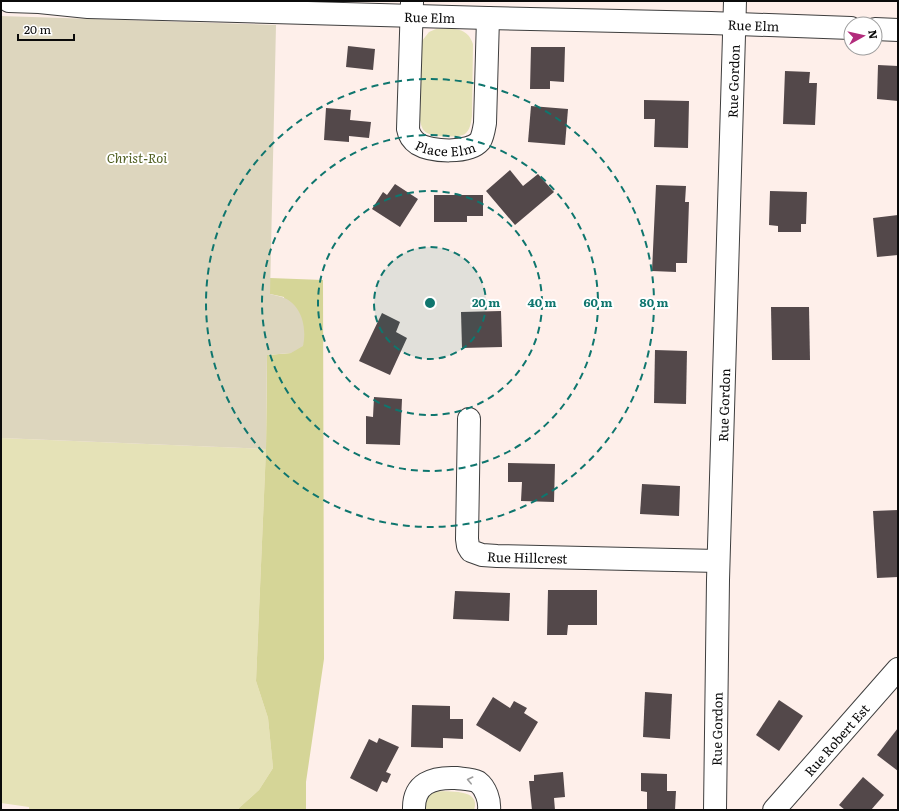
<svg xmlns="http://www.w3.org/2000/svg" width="899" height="811" viewBox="0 0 899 811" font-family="Literata,serif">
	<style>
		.green { fill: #e5e2b7 }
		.forest { fill: #d5d597 }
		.cemetery { fill: #ddd6be }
		.building { fill: #53484a }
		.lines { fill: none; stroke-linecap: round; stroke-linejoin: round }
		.minor-casing { stroke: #3e3e3e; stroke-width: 24 }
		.minor { stroke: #fff; stroke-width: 22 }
		.oneway { stroke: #9d9d9d }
		.ring { fill: none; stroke: #0f766e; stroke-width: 2; stroke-dasharray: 7 5 }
		.labels { text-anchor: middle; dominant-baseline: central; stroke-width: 4; stroke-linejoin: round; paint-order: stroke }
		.street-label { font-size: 13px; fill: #0b0b0b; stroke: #fff }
		.park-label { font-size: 13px; font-style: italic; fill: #4f5e20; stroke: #fff }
		.centre { fill: #0f766e; stroke: #fff; stroke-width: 2 }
		.ring-label { font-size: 12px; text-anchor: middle; font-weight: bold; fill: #0f766e; stroke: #fff; stroke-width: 4; stroke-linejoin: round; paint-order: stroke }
	</style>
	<rect width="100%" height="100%" fill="#feefea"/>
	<g class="green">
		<path d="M436,29c16,0 31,-3 37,15l-1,72c-1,7 -2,14 -7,18 -6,4 -31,3 -38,-1 -5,-3 -6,-8 -7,-13l2,-79 7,-9z"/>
		<path d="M1,438l265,11 -10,232 12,37 5,50 -14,22 -20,18v2h-210v-3l-28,-4z"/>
		<path d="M435,791c12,1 47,-3 39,19h-48c-1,-9 1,-15 9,-19z"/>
	</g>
	<path class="forest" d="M270,278l53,2 1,379 -18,123v28h-67v-2l20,-18 14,-22 -5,-50 -12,-37 10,-232 1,-94 24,-2 -7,-56 -14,-3z"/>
	<path class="cemetery" d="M1,16l275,9 -6,269c4,1 8,2 12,3 20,7 25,31 21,49l-12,7 -24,2 -1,94 -265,-11z"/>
	<g class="building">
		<path d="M348,46l27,3 -2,21 -27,-3z"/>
		<path d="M531,47h34l-1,35 -14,-1v8h-20z"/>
		<path d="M878,65l20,1v35l-21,-2z"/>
		<path d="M785,71l25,1 -1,11h8l-2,42 -32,-1z"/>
		<path d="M644,100l45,1 -1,47 -34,-1 1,-28h-11z"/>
		<path d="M531,106l37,3 -3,36 -37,-3z"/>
		<path d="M326,108l25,2 -1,10 21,2 -2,16 -20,-2v6l-25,-2z"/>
		<path d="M510,170l13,16 15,-12 16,18 -39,33 -29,-34z"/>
		<path d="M395,184l23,15 -18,28 -28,-18 11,-17 4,3z"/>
		<path d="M656,185l30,1 -1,16h4l-2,61h-11v9l-24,-1z"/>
		<path d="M770,191l37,1 -1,32h-5v8h-23v-6l-9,-1z"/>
		<path d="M434,195h49v21h-16v6h-33z"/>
		<path d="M898,215v40l-21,2 -4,-39z"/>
		<path d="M771,307h38l1,53h-38z"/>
		<path d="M501,311l1,36 -40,1 -1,-36z"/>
		<path d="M382,313l18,9 -4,10 11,6 -17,37 -31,-14z"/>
		<path d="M655,350l32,1 -1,53 -32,-1z"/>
		<path d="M374,397l28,2 -2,46 -34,-1v-28l7,1z"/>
		<path d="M508,463l47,1 -1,38 -33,-1 1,-19h-14z"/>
		<path d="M642,484l38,2 -1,30 -39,-2z"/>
		<path d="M898,510v67l-21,1 -4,-67z"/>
		<path d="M548,590h49v35h-29l-1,10h-20z"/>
		<path d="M455,591l55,2 -1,28 -56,-2z"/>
		<path d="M645,692l27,2 -2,45 -27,-2z"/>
		<path d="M493,697l17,11 4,-7 13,7 -3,5 14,9 -18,30 -44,-27z"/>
		<path d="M779,700l24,16 -24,35 -23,-16z"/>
		<path d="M412,705l38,1v13h13v20l-20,-1v10l-32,-1z"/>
		<path d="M898,728v43l-21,-16z"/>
		<path d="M379,738l20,9 -13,25 5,2 -4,9 -5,-2 -5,11 -27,-14 19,-39 8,4z"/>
		<path d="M563,772l2,25 -11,1 1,12h-23l-3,-29h5v-6z"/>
		<path d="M641,773l26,1v17h9l-1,19h-28v-18l-6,-1z"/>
		<path d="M863,777l21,18 -13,15h-26l-6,-5z"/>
	</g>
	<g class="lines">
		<defs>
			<g id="minor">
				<path id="s1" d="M9,1l30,1 49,5 400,11 223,5 140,5"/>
				<path id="s2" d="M412,2l-4,127c1,6 4,11 10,15 13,8 51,10 62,-3 3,-5 4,-12 5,-18l3,-105"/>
				<path d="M875,29l23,1"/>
				<path id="s3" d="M469,419l-2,120 1,7 3,5 11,4 15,1 221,5"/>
				<path d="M414,810c-1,-27 19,-33 42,-32 7,1 16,1 22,4 8,6 12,19 11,28"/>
				<path id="s4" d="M715,810l3,-230 17,-579"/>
				<path id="s5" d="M774,810l124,-141"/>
			</g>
		</defs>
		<use href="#minor" class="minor-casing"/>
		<use href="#minor" class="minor"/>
	</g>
	<defs><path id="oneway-chevron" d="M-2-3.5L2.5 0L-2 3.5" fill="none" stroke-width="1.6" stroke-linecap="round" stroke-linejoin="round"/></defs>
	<use class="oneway" href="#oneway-chevron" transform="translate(470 780) rotate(-167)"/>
	<circle cx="430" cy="303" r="56" fill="#0f766e" fill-opacity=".12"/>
	<g class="ring">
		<circle cx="430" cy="303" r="56"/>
		<circle cx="430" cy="303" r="112"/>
		<circle cx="430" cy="303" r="168"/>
		<circle cx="430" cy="303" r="224"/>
	</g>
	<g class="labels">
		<g class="street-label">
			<text stroke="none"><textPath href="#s1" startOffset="421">Rue Elm</textPath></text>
			<text stroke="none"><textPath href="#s1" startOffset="745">Rue Elm</textPath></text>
			<text stroke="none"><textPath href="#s4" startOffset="729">Rue Gordon</textPath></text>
			<text stroke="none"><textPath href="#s2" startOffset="174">Place Elm</textPath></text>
			<text stroke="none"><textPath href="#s4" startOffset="405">Rue Gordon</textPath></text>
			<text stroke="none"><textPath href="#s3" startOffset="190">Rue Hillcrest</textPath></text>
			<text stroke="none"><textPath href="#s4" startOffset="81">Rue Gordon</textPath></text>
			<text stroke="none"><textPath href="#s5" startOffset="94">Rue Robert Est</textPath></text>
		</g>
		<g class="park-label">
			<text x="137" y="157">Christ-Roi</text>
		</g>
	</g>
	<circle cx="430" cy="303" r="6" class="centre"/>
	<g class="ring-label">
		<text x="486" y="307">20 m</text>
		<text x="542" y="307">40 m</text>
		<text x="598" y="307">60 m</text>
		<text x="654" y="307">80 m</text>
	</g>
	<rect width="899" height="811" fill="none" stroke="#0b0b0b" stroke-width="4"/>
	<g transform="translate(863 36) rotate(82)"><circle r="19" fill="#ffffff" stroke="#9d9d9d"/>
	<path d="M0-3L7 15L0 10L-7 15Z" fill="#b22c7c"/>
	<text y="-6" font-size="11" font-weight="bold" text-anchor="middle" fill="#0b0b0b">N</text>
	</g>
	<path d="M18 34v6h56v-6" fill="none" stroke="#0b0b0b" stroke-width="2"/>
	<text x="24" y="34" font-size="12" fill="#0b0b0b" stroke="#ffffff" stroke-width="3" paint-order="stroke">20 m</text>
</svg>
